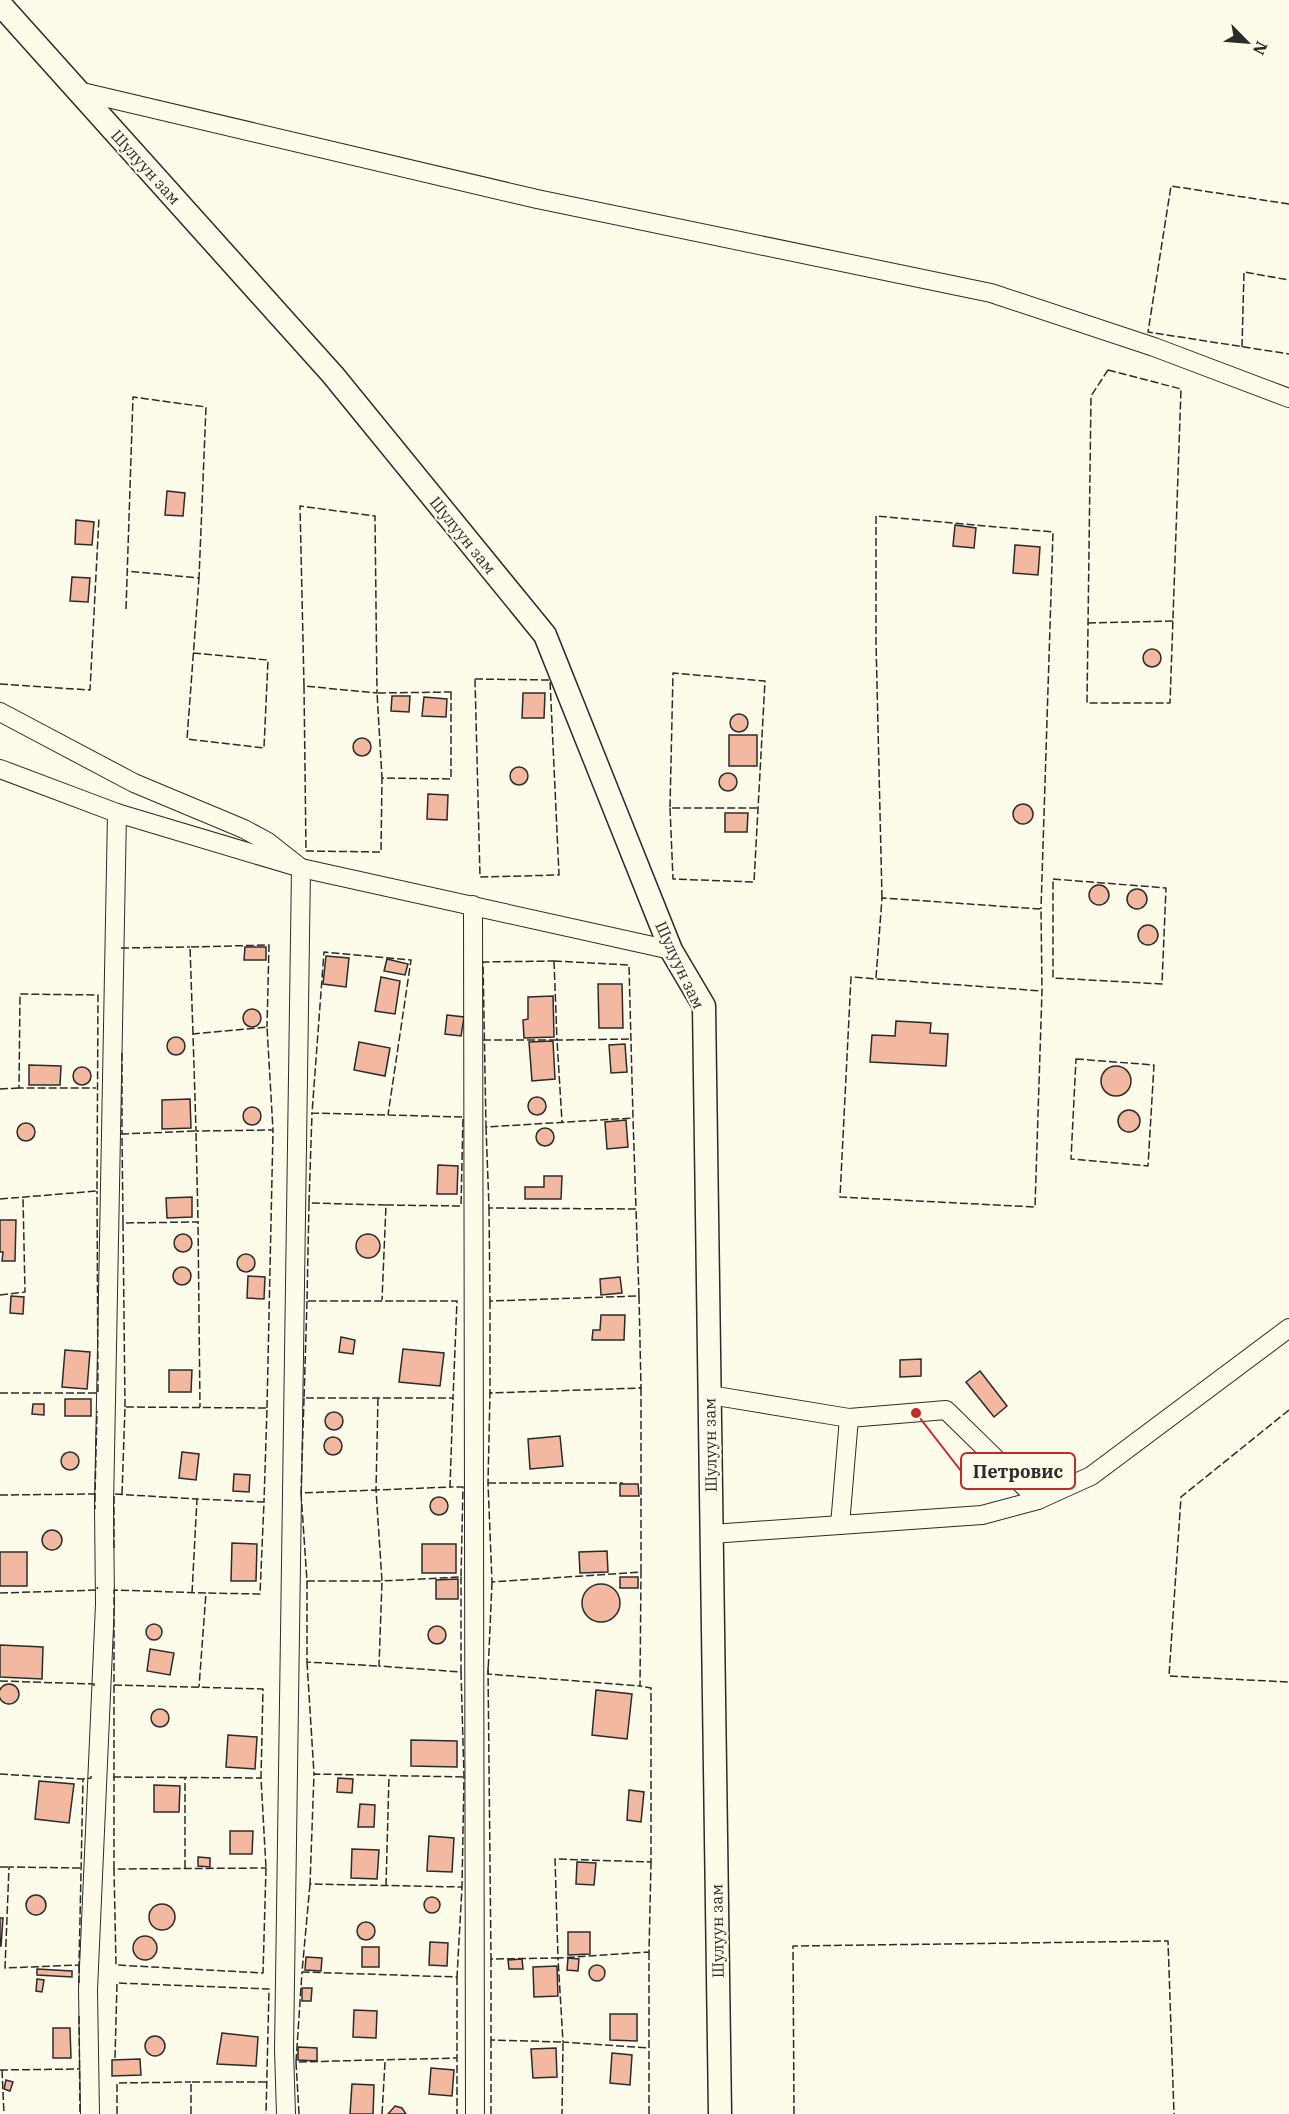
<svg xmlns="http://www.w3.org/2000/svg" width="1289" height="2114" viewBox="0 0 1289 2114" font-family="'IBM Plex Serif',serif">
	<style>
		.building { fill: #f2b8a0; stroke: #2b2b2b; stroke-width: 1.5 }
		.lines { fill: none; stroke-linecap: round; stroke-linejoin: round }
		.minor-casing { stroke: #2b2b2b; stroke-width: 20 }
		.tertiary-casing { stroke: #2b2b2b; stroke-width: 25 }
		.minor { stroke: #fdfbea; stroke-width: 18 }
		.tertiary { stroke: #fdfbea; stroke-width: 22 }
		.fence { stroke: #2b2b2b; stroke-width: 1.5; stroke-dasharray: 8 3; stroke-linecap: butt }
		.labels { text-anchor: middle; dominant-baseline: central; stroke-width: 4.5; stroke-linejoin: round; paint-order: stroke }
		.street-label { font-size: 16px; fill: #2b2b2b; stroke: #fdfbea }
		.leader { fill: none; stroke: #c62828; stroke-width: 2 }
		.callout-dot { fill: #c62828; stroke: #fdfbea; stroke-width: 2 }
		.callout { fill: #fdfbea; stroke: #c62828; stroke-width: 2 }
		.callout-label { font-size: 18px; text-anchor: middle; font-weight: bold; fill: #2b2b2b }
	</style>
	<rect width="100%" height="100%" fill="#fdfbea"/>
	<g class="building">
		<path d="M167,491l18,2 -2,23 -18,-1z"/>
		<path d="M76,520l18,2 -2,23 -17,-1z"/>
		<path d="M955,525l21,3 -2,20 -21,-2z"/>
		<path d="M1015,545l25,2 -2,28 -25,-2z"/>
		<path d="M72,577l18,1 -2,24 -18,-1z"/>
		<circle cx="1152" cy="658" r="9"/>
		<path d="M523,693h22l-1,25h-22z"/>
		<path d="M392,696h18l-1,16 -18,-1z"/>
		<path d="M424,697l23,2 -1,18 -24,-1z"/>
		<circle cx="739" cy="723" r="9"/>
		<rect x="729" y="735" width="28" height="31"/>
		<circle cx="362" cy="747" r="9"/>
		<circle cx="519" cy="776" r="9"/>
		<circle cx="728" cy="782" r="9"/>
		<path d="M428,794l20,1 -1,25 -20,-1z"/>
		<circle cx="1023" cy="814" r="10"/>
		<path d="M725,813h23l-1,19h-22z"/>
		<circle cx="1099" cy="895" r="10"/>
		<circle cx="1137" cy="899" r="10"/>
		<circle cx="1148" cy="935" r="10"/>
		<path d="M245,947h21v13h-22z"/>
		<path d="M326,956l23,2 -3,29 -23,-3z"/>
		<path d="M387,959l21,5 -3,11 -21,-4z"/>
		<path d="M381,977l19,4 -5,33 -20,-3z"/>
		<path d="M598,984h24l1,44h-24z"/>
		<path d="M553,996l1,41 -30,1 -1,-18 5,-1v-22z"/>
		<circle cx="252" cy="1018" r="9"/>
		<path d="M447,1015l17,2 -3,19 -16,-2z"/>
		<path d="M896,1021l35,2 -1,10 18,1 -2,32 -76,-4 2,-27 23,1z"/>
		<circle cx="176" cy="1046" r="9"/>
		<path d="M553,1041l2,38 -23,2 -3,-39z"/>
		<path d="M359,1042l31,6 -5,28 -31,-6z"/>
		<path d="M625,1044l2,28 -16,1 -2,-28z"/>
		<path d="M29,1065l32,1 -1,19h-31z"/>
		<circle cx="1116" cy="1081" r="15"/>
		<circle cx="82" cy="1076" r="9"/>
		<circle cx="537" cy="1106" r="9"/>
		<path d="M190,1099l1,29 -29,1v-29z"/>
		<circle cx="252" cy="1116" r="9"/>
		<circle cx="1129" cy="1121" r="11"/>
		<path d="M626,1120l2,27 -21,2 -2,-27z"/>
		<circle cx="26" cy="1132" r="9"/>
		<circle cx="545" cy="1137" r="9"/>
		<path d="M438,1165l20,1 -1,28h-20z"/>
		<path d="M544,1176h18l-1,23h-36v-12h19z"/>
		<path d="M192,1197v20l-25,1 -1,-20z"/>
		<path d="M0,1220h16l-1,41h-13l1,-9h-3z"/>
		<circle cx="183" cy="1243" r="9"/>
		<circle cx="368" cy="1246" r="12"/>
		<circle cx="246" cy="1263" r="9"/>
		<circle cx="182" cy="1276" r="9"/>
		<path d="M248,1276l17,1 -1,22 -17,-1z"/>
		<path d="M620,1277l2,16 -21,2 -1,-16z"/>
		<path d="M11,1296l13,1 -1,17 -13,-1z"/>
		<path d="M601,1315h24l-1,25h-32l1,-10h7z"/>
		<path d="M341,1337l14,3 -2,14 -14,-2z"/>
		<path d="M403,1349l41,4 -4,33 -41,-4z"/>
		<path d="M65,1350l25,2 -3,37 -25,-2z"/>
		<path d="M921,1359v17l-21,1v-17z"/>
		<path d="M169,1370h23l-1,22h-22z"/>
		<path d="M980,1371l27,35 -13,11 -28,-35z"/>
		<rect x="65" y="1399" width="26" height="17"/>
		<path d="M33,1404h11v11l-12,-1z"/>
		<circle cx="334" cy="1421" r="9"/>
		<path d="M560,1436l3,30 -33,3 -2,-30z"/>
		<circle cx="333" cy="1446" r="9"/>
		<circle cx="70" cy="1461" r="9"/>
		<path d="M182,1452l17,2 -3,26 -17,-2z"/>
		<path d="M234,1474l16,1 -1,17 -16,-1z"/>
		<path d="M620,1484h18l1,12h-19z"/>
		<circle cx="439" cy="1506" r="9"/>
		<circle cx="52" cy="1540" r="10"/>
		<path d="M232,1543l25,1 -1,37h-25z"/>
		<rect x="422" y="1544" width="34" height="29"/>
		<path d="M607,1551l1,21 -28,1 -1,-21z"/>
		<rect x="0" y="1552" width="27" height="34"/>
		<rect x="620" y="1577" width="18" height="11"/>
		<path d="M458,1579v20h-22v-19z"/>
		<circle cx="601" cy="1603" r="19"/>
		<circle cx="154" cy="1632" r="8"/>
		<circle cx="437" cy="1635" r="9"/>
		<path d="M0,1645l43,2 -1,32 -42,-2z"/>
		<path d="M150,1649l24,4 -4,22 -23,-4z"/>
		<circle cx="9" cy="1694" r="10"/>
		<path d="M596,1690l36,4 -5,45 -35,-4z"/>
		<circle cx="160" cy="1718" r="9"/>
		<path d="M228,1735l29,2 -2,32 -29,-2z"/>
		<path d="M411,1740l46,1v26l-46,-1z"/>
		<path d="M338,1778l15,1 -1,14 -15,-1z"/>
		<path d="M39,1781l35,3 -5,39 -34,-4z"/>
		<path d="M154,1785l26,1 -1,26h-25z"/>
		<path d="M629,1790l15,2 -3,30 -14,-2z"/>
		<path d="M360,1804l15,1 -1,22h-16z"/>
		<path d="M230,1831h23l-1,23h-22z"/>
		<path d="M429,1836l25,2 -2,34 -25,-1z"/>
		<path d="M352,1849l27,1 -2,29 -26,-1z"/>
		<path d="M198,1857l12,1v9l-12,-1z"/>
		<path d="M577,1862l19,1 -2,22 -18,-1z"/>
		<circle cx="36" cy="1905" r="10"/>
		<circle cx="432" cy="1905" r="8"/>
		<circle cx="162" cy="1917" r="13"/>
		<path d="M0,1918h3l-2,28h-1z"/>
		<circle cx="366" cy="1931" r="9"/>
		<path d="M568,1932h22v22l-22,1z"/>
		<circle cx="145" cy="1948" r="12"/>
		<path d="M430,1942l18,1 -1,23 -18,-1z"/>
		<rect x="362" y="1947" width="17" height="20"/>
		<path d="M306,1957l16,1 -1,13 -16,-1z"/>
		<path d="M568,1958l11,1 -1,12 -11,-1z"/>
		<path d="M522,1959l1,10h-14l-1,-9z"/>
		<circle cx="597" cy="1973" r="8"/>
		<path d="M557,1966l1,30 -24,1 -1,-30z"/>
		<path d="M37,1969l35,2v6l-35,-2z"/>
		<path d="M37,1979l7,1 -2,12 -6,-1z"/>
		<path d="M302,1988h10l-1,13h-9z"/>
		<path d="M354,2010l23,1 -1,27 -23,-1z"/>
		<path d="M610,2014h27v27l-27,-1z"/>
		<path d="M53,2028h17l1,30h-18z"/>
		<path d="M222,2033l36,4 -2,29 -39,-2z"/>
		<circle cx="155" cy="2046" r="10"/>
		<path d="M298,2047l19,1v13l-19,-1z"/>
		<path d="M556,2048l1,29 -24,1 -2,-29z"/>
		<path d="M612,2053l20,2 -2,30 -20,-2z"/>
		<path d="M140,2059l1,16 -29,1v-16z"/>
		<path d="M431,2068l23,2 -2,26 -23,-2z"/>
		<path d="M6,2080l7,2 -3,9 -6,-2z"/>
		<path d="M352,2084l22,1 -1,29h-23z"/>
		<path d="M395,2106l7,2 4,6h-18z"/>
	</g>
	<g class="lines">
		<defs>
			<g id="minor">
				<path d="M78,91l459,108 454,94 163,54 135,51"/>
				<path d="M0,712l134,71 110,46 24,13 33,26 -17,1182 2,64"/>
				<path d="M0,769l117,44 184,55 370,82"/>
				<path d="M473,905l2,1209"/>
				<path d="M710,1395l139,23"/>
				<path d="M840,1525l9,-107 97,-8 92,90"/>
				<path d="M712,1534l270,-19 56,-15 53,-24 198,-148"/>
				<path d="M90,2114l-2,-124 17,-386 -1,-97 13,-694"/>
			</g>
			<path id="tertiary" d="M0,4l333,371 212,260 126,315 33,56 16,1108"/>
		</defs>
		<use href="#minor" class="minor-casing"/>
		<use href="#tertiary" class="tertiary-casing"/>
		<use href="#minor" class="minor"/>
		<use href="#tertiary" class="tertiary"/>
		<g class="fence">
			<path d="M1289,204l-118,-18 -23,146 141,22"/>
			<path d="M1242,347l2,-75 45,8"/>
			<path d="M1108,370l73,19 -11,314h-83l4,-307z"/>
			<path d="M126,609l7,-212 73,10 -7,171 -72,-7"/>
			<path d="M1088,623l85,-2"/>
			<path d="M193,653l75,7 -4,88 -77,-9 12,-161"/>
			<path d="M475,679l75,1 9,195 -79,2z"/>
			<path d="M0,684l90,6 9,-173"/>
			<path d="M304,686l-4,-180 75,10 2,177 -73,-7 2,165 75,1 1,-74"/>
			<path d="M451,692v87l-69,-1 -5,-85z"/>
			<path d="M670,808l3,71 81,3 11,-201 -92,-8 -3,135h87"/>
			<path d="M1053,879l113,9 -4,96 -109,-6z"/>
			<path d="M882,898l-6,-256v-126l177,16 -12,377"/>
			<path d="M121,948l69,-1"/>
			<path d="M554,961l75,4 4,153 -147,9 -3,-165z"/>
			<path d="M554,961l3,79 75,-1"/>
			<path d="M876,978l6,-80 159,11 1,82 -7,216 -195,-10 11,-220 191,14"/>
			<path d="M193,1034l-3,-87 79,-2 -2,82"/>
			<path d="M483,1040h74l5,82"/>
			<path d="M122,1053v81"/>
			<path d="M1076,1059l78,6 -6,101 -77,-7z"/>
			<path d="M0,1089l19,-1"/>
			<path d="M486,1127l3,81 147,1 -3,-91"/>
			<path d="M0,1199l97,-8 1,-196 -78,-1 -1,94h77"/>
			<path d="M309,1203l3,-90"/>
			<path d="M386,1205l75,1 2,-89 -151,-4 12,-161 87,8 -23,155"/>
			<path d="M489,1208l1,93 149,-5 -3,-87"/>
			<path d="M123,1223l-1,-89 74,-3 2,91"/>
			<path d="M0,1295l25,-3 -2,-95"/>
			<path d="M639,1296l2,92h-2"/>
			<path d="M307,1301l-3,97h149l4,-97h-150l2,-98 77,2 -4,95"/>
			<path d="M490,1301v92h2"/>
			<path d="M641,1388v184l-149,10 -4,-99 2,-90z"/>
			<path d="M0,1393h98l-1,-202"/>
			<path d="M304,1398l-3,95 75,-3 6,91 79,-4 2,-90h-13"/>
			<path d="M378,1398l-2,92 74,-3 3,-89"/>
			<path d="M125,1407l-2,-184 75,-1 2,185"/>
			<path d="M267,1408l6,-278 -77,1 -3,-97 74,-7 6,103"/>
			<path d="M1289,1410l-108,87 -12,179 120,6"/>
			<path d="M488,1483h135"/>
			<path d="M301,1493l6,88h75l-3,85 82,6v-95"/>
			<path d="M95,1494v15"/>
			<path d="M122,1494l3,-87 142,1 -3,94"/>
			<path d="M0,1495l95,-1 2,-83"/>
			<path d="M114,1548v-54l83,5"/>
			<path d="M307,1581v81l72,4"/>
			<path d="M492,1582l-4,92 152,12 1,-114"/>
			<path d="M0,1593l98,-3 -1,-3"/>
			<path d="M192,1593l5,-94 67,3 -4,92 -54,-1"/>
			<path d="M307,1662l7,112"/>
			<path d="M488,1667l3,292 67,-1 -3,-99 96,3v-174l-11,-2"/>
			<path d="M461,1672l3,105 -2,110"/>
			<path d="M0,1681l94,3v2"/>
			<path d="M114,1685l149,4 -2,89 5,90"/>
			<path d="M0,1774l83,5 8,-1v-2"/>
			<path d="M113,1777l148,1"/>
			<path d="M0,1867h9"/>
			<path d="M80,1868l-71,-1 -4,101 74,-3 4,-186"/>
			<path d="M185,1868v-91"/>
			<path d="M266,1868l-3,105 -147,-8 -2,-96z"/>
			<path d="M114,1869v-279l92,3 -7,94"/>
			<path d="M310,1884l-8,88 155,5 5,-90 -152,-3 4,-110 150,3"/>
			<path d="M386,1886l3,-110"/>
			<path d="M649,1952v96l-86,-6 -5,-84 91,-6 2,-90"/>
			<path d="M491,1959v81l72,2 -1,72"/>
			<path d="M79,1965v18"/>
			<path d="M457,1977v137"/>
			<path d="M79,2016l1,98"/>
			<path d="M491,2040v74"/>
			<path d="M115,2058l2,-75 152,6 -3,125"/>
			<path d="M296,2062l6,-90"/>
			<path d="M0,2070l80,-1"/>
			<path d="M2,2070l2,44"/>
			<path d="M117,2114v-31l74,-1"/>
			<path d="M191,2114v-32h75"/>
			<path d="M299,2114l-3,-52 161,-4"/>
			<path d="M382,2114l3,-52"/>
			<path d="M649,2114v-66"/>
			<path d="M794,2114l-1,-168 375,-5 6,173"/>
		</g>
	</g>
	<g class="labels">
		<g class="street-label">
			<text transform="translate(146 167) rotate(48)">Шулуун зам</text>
			<text transform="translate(463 535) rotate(51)">Шулуун зам</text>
			<text transform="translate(680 965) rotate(65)">Шулуун зам</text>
			<text transform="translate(710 1445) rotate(-91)">Шулуун зам</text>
			<text transform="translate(717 1931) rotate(-91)">Шулуун зам</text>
		</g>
	</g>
	<path class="leader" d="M916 1413L961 1471"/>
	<circle class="callout-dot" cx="916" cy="1413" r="6"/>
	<rect class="callout" x="961" y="1453" width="114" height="36" rx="6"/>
	<g class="callout-label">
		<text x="1018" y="1478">Петровис</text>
	</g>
	<g transform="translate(1247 42) rotate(115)" stroke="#fdfbea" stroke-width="4.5" paint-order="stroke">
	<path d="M0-4.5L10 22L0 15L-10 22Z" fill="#2b2b2b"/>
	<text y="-9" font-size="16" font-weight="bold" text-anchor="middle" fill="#2b2b2b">N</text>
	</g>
</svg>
